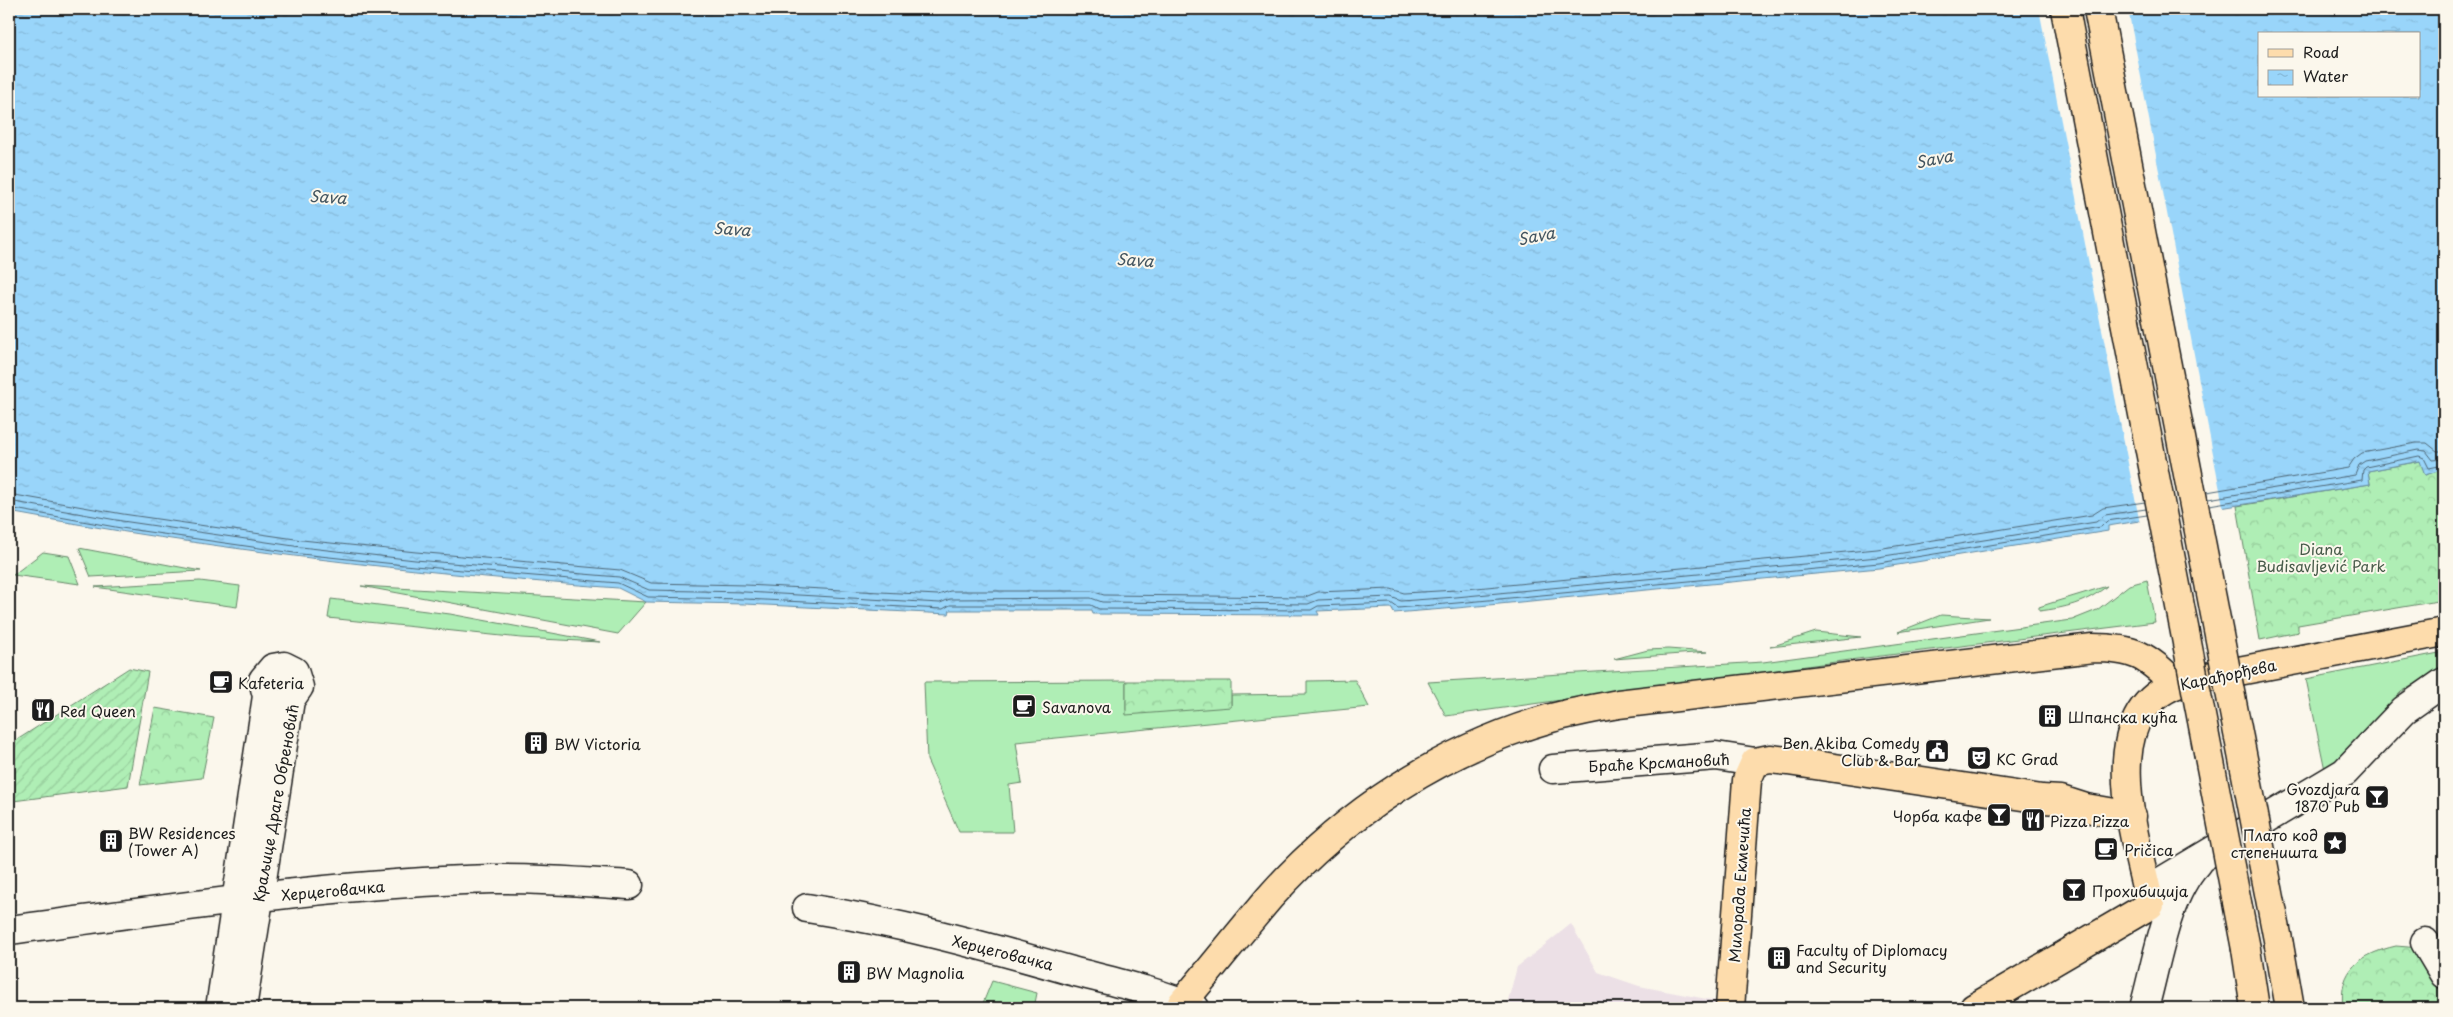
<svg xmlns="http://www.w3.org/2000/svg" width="2453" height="1017" viewBox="0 0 2453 1017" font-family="'Playpen Sans',sans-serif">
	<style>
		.built { fill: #ece0e6 }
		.grass { fill: #afeeb5; stroke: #668568 }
		.forest { fill: url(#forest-crowns); stroke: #668568 }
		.garden { fill: url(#garden-furrows); stroke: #668568 }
		.water { fill: url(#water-ripples); stroke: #678ba1; fill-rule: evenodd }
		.pier { fill: #fbf7ec }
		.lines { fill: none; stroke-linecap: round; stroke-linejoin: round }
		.shore { stroke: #4e6675; stroke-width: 1 }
		.minor-casing { stroke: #1c1c1c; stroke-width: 31 }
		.major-casing { stroke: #1c1c1c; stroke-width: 31 }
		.minor { stroke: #fbf7ec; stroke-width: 28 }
		.major { stroke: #fddcac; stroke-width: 28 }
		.major-bridge-casing { stroke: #1c1c1c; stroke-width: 31; stroke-linecap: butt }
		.major-bridge { stroke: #fddcac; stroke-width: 28 }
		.labels { text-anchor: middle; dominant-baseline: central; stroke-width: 4; stroke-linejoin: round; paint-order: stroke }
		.park-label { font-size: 15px; fill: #485b4a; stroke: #fbf7ec }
		.street-label { font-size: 15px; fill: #1c1c1c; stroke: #fbf7ec }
		.poi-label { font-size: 15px; fill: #1c1c1c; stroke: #fbf7ec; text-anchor: start }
		.water-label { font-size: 16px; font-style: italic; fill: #42545f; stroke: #fbf7ec }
	</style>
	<defs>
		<pattern id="forest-crowns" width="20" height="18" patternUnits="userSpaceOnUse" patternTransform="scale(1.25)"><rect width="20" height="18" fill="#afeeb5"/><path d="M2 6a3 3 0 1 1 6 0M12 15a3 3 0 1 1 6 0" fill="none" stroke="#96cc9b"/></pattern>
		<pattern id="garden-furrows" width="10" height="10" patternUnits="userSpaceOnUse" patternTransform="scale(1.25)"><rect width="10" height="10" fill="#afeeb5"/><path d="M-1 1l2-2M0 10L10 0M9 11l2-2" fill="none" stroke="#96cc9b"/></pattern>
		<pattern id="water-ripples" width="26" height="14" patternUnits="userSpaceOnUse" patternTransform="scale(1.25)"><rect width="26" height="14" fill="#99d5fa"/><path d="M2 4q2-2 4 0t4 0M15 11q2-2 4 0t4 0" fill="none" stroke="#83b6d6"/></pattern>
	</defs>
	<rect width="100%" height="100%" fill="#fbf7ec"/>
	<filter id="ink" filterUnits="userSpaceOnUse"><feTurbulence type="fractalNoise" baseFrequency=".02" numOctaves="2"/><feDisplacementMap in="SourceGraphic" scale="10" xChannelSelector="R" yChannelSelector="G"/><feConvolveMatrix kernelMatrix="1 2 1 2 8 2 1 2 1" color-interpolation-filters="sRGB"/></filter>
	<g filter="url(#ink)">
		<path class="built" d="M1571,924l27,48 41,14 78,15v7h-211l11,-41z"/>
		<g class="grass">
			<path d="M79,548l122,23 -110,6z"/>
			<path d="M43,552l26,4 11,28 -67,-9z"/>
			<path d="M2147,580l8,42 -298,37 -411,57 -18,-34 335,-20 309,-42 25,-10 32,-25z"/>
			<path d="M200,581l40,5 -3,21 -142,-20z"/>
			<path d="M361,586l285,16 -28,32z"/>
			<path d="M2107,586c-21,17 -42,22 -68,25v-4l9,-3z"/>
			<path d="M331,599l119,15 150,28 -79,-4 -193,-20z"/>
			<path d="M1941,615l48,3 -91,14z"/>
			<path d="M1816,632l45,5 -91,10z"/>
			<path d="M1668,649l40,3 -94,7 34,-9z"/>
			<path d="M2444,652v16l-43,24 -64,70 -12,8 -19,-91z"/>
			<path d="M1355,680l14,27 -353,35 6,41 -13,2 4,47h-54l-32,-72 -3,-78 202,-1v33l105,-8v-11l76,-1v-13z"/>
			<path d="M992,981l45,12 -3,15h-53z"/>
		</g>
		<g class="forest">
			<path d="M2421,461l4,14 19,-6v131l-146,25v7l-38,8 -23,-134 133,-22 -2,-13z"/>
			<path d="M1126,681h105v26l-105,8z"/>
			<path d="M155,708l59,10 -12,60 -62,7z"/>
			<path d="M2396,946l24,2 24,39v21h-101c-5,-39 18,-54 53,-62z"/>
		</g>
		<path class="garden" d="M129,668l19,4 -20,114 -115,15 -4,-31v-25z"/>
		<path class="water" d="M9,9h2435v460l-19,6 -5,-14 -52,10 2,13 -262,42v5l-229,37 -422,40 -63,5 -3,-5 -74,3 2,4 -226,-1 -1,-4h-142l-1,4 -204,-10 -99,-2 -28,-14c-205,-15 -407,-39 -609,-76zM2259,34h160v62h-160z"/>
		<path class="pier" d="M2039,9h89l96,502 -84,13z"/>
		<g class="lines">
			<g class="shore">
				<path d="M2207,492l141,-24 6,-9 8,-6 54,-10h11l10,8h7"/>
				<path d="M9,494l114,20 179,26 114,12 204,18 31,13 95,2 192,10 12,-4h141l13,4 201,2 13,-5 73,-3 13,4 52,-3 421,-41 215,-34 11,-7 42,-6"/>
				<path d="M2208,499l147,-24 4,-10 6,-4 53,-11 8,1 7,9 11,-1"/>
				<path d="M9,501l113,20 179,26 114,13 204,17 30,13 96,2 195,11 10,-4 141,-1 11,4 206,2 10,-4 73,-3 10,4 55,-4 422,-40 218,-35 9,-7 41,-6"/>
				<path d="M2209,505l153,-25 1,-10 3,-3 53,-11 5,2 5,10 15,-3"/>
				<path d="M9,508l112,20 180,26 113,12 204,17 30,14 97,2 198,10 7,-4h141l8,4 212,1 7,-4 73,-3 7,5 59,-5 422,-40 222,-36 6,-6 40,-6"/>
			</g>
			<defs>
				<g id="minor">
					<path d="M1553,769l163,-13 39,6"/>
					<path d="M2147,890l198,-118 59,-62 40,-28"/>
					<path d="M807,908c90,14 178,38 265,63 42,11 84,20 123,37"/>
					<path d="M9,930c160,-21 322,-47 484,-51 45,-1 91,3 136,6"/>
					<path d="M2425,942l19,32"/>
					<path d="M220,1008l47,-312 -4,-16 10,-12 11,-2 10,5 5,16 -9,13 -48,308"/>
					<path d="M2144,1008c13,-45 21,-110 53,-145"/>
				</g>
				<g id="major">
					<path d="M2065,9l60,312"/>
					<path d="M2279,945l11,63"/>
					<path d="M2246,949l9,59"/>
					<path d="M1182,1003c30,-35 58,-71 88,-106 75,-84 172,-148 281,-179 22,-6 45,-10 67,-14l475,-56c41,0 53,7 82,36"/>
					<path d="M1730,1008l17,-228 8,-18 15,-3 18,2 254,38 19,1 25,8 46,8"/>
					<path d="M1974,1008l176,-103c-14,-68 -60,-197 36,-224l258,-49"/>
				</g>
			</defs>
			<use href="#minor" class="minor-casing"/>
			<use href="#major" class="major-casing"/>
			<use href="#minor" class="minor"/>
			<use href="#major" class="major"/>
			<defs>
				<g id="major-bridge">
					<path d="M2098,9l181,936"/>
					<path d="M2125,321l121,628"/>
				</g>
			</defs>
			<use href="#major-bridge" class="major-bridge-casing"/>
			<use href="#major-bridge" class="major-bridge"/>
		</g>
	</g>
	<defs>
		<symbol id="cafe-square" viewBox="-11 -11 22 22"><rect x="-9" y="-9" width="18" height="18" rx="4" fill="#1c1c1c" stroke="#fbf7ec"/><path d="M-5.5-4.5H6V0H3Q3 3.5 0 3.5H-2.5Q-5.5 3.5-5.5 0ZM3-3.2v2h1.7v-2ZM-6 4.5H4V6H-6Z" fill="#fff"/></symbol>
		<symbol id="restaurant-square" viewBox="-11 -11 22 22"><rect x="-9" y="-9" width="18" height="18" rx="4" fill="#1c1c1c" stroke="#fbf7ec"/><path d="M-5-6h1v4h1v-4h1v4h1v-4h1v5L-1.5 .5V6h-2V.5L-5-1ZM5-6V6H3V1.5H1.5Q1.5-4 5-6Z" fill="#fff"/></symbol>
		<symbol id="building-square" viewBox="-11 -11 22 22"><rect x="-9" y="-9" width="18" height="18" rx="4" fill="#1c1c1c" stroke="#fbf7ec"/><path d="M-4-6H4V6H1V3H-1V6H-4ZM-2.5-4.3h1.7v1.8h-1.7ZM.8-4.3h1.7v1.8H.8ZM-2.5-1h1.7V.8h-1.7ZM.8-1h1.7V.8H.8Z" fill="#fff"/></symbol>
		<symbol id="civic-square" viewBox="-11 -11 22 22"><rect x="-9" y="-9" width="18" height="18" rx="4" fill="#1c1c1c" stroke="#fbf7ec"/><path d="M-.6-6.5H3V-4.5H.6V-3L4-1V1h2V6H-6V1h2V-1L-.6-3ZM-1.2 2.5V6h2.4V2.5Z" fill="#fff"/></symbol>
		<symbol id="theatre-square" viewBox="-11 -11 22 22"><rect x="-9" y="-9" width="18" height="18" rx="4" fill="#1c1c1c" stroke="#fbf7ec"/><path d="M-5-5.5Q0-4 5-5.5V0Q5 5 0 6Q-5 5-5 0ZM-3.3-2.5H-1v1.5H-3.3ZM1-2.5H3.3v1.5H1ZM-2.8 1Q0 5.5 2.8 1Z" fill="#fff"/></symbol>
		<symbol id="bar-square" viewBox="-11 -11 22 22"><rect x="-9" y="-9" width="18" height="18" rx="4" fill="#1c1c1c" stroke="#fbf7ec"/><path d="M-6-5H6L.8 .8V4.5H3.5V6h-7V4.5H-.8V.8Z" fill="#fff"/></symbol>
		<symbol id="sight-square" viewBox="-11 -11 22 22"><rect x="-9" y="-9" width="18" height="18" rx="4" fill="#1c1c1c" stroke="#fbf7ec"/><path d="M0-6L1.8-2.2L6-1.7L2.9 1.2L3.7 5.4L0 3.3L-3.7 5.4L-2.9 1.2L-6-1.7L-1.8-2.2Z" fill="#fff"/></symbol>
	</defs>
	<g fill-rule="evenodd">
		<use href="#cafe-square" x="207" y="668" width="28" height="28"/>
		<use href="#cafe-square" x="1010" y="692" width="28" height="28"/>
		<use href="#restaurant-square" x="29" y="696" width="28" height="28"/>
		<use href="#building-square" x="2036" y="702" width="28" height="28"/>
		<use href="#building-square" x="522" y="729" width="28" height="28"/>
		<use href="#civic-square" x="1923" y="737" width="28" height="28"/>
		<use href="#theatre-square" x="1965" y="744" width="28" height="28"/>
		<use href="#bar-square" x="2363" y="783" width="28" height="28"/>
		<use href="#bar-square" x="1985" y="801" width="28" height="28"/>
		<use href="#restaurant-square" x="2019" y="806" width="28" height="28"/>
		<use href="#building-square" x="97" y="827" width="28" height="28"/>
		<use href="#sight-square" x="2321" y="829" width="28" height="28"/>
		<use href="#cafe-square" x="2092" y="835" width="28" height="28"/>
		<use href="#bar-square" x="2060" y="876" width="28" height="28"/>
		<use href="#building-square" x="1765" y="944" width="28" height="28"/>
		<use href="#building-square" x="835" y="958" width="28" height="28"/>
	</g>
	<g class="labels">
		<g class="park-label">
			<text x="2321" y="548">Diana<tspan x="2321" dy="17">Budisavljević Park</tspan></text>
		</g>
		<g class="street-label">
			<text transform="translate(2228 674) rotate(-12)">Карађорђева</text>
			<text transform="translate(1659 762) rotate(-3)">Браће Крсмановић</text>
			<text transform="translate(275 803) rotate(-80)">Краљице Драге Обреновић</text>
			<text transform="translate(1739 885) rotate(-86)">Милорада Екмечића</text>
			<text transform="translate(333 890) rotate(-5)">Херцеговачка</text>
			<text transform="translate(1003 952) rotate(14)">Херцеговачка</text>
		</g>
		<g class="poi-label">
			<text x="238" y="682">Kafeteria</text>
			<text x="1042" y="706">Savanova</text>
			<text x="60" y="710">Red Queen</text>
			<text x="2068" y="716">Шпанска кућа</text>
			<text x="1920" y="742" text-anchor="end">Ben Akiba Comedy<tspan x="1920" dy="17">Club &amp; Bar</tspan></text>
			<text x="554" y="743">BW Victoria</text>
			<text x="1996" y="758">KC Grad</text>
			<text x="2360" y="788" text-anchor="end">Gvozdjara<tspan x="2360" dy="17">1870 Pub</tspan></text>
			<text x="1982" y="815" text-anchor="end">Чорба кафе</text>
			<text x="2050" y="820">Pizza Pizza</text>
			<text x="128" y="832">BW Residences<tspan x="128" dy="17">(Tower A)</tspan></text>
			<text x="2318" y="834" text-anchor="end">Плато код<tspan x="2318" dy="17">степеништа</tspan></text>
			<text x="2124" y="849">Pričica</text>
			<text x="2092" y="890">Прохибиција</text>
			<text x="1796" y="949">Faculty of Diplomacy<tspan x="1796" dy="17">and Security</tspan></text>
			<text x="866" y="972">BW Magnolia</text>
		</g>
		<g class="water-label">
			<text transform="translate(1934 158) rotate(-11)">Sava</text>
			<text transform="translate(328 196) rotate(4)">Sava</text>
			<text transform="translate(732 228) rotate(4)">Sava</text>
			<text transform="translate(1536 235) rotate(-11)">Sava</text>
			<text transform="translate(1135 259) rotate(4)">Sava</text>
		</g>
	</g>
	<rect width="2453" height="1017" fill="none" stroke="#fbf7ec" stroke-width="30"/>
	<rect x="15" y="15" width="2423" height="987" fill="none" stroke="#1c1c1c" stroke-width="2" filter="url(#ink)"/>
	<rect x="2258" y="32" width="162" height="65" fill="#fbf7ec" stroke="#a29f99"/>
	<rect x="2268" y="49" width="25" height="8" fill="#fddcac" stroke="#a29f99"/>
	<text x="2303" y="58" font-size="15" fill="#1c1c1c">Road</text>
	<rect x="2268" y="70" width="25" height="15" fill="url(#water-ripples)" stroke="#a29f99"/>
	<text x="2303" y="82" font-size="15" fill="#1c1c1c">Water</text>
</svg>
